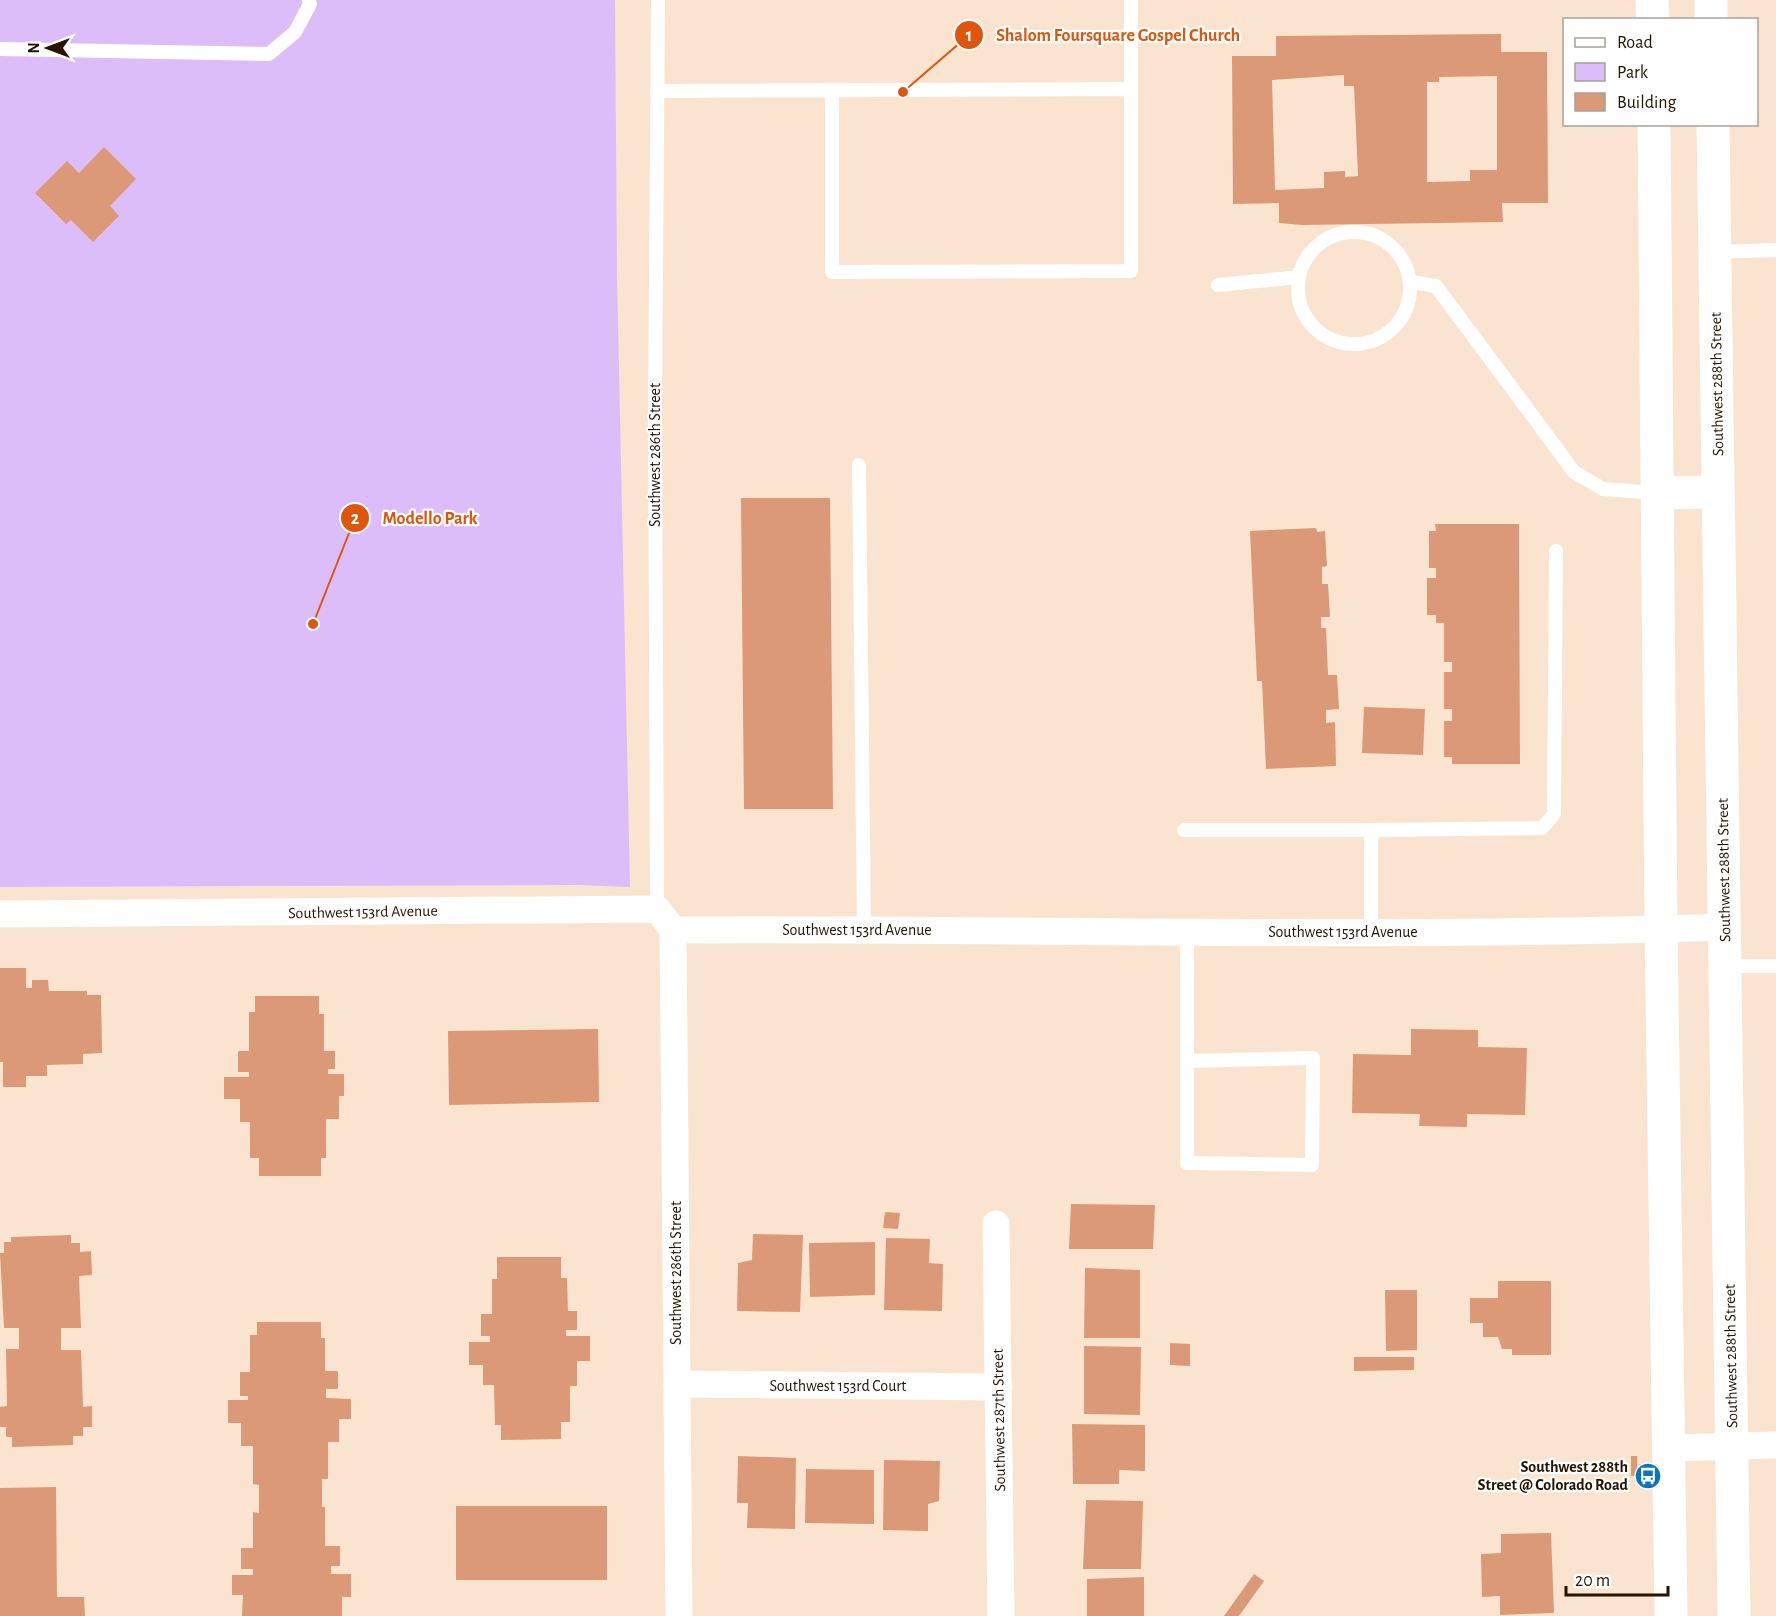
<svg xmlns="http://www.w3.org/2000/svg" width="1776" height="1616" viewBox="0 0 1776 1616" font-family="'Alegreya Sans',sans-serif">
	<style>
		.green { fill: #dcbdfa }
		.building { fill: #db9977; fill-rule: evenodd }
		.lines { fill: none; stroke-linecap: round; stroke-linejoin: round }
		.service { stroke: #fff; stroke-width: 14 }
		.minor { stroke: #fff; stroke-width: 27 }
		.secondary { stroke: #fff; stroke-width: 33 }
		.labels { text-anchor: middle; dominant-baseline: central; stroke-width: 4.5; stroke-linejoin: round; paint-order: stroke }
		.street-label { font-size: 16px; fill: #261300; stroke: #fff }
		.poi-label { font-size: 16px; font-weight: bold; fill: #261300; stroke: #fff; text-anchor: end }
		.leader { fill: none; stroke: #de560b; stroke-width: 2 }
		.callout-dot { fill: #de560b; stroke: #fff; stroke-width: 2 }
		.mark-label { font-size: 18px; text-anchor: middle; font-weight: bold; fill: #fff }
		.callout-label { font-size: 18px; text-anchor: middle; font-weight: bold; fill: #de560b; stroke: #fff; stroke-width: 4.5; stroke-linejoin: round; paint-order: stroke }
	</style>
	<rect width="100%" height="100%" fill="#fae4cf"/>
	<path class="green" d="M0,0h615l2,274 13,613 -52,-2 -578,2z"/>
	<g class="building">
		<path d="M1501,34v18h46l1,151h-46l1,19 -201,3 -23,-2v-20l-46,1 -1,-148h44v-20zM1344,75v11h10l4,90 -13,1v-6l-21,1v16l-49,2 -3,-110zM1497,76v94h-27v11l-43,1v-100h12v-5z"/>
		<path d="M104,147l32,32 -26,27 9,10 -26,26 -22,-22 -5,4 -31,-31 32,-32 12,12z"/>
		<path d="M741,498h89l3,311h-89z"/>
		<path d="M1435,524h84l1,240h-68v-7h-8v-36h8v-12h-8v-37h8v-10h-8v-39h-8v-8h-9v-37h9v-10h-7v-37h7z"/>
		<path d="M1316,528l1,4 8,-1 2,35 -5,1v17h6l2,33h-9v11h5l2,47h9l2,34 -13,1v13l9,-1 1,44 -70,3 -4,-88h-5l-7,-150z"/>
		<path d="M1364,707l61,2 -2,46 -61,-2z"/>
		<path d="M0,968h26v20h6v-8h16l1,11h38v4h14l1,58 -19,1v10l-36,1v11h-21v11h-23v-25h-3z"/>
		<path d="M255,996h64v18h5v37h11v18h-7v5h16v22h-5v23h-13v39h-5v18h-62v-18h-9v-36h-10v-23h-16v-22h25v-5h-11v-21h11v-39h6z"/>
		<path d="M598,1029l1,73 -150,3 -1,-74z"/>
		<path d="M1411,1029l67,1v17l49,1 -2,67 -58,-1v13l-48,-1 1,-12 -68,-1 1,-59 58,1z"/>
		<path d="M1071,1204l84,1 -2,44h-84z"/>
		<path d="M885,1212l15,1 -2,16 -15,-1z"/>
		<path d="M753,1234l50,1 -3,77 -63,-1 1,-48 14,-3z"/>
		<path d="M71,1235v8h9v9l11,-1 1,24 -13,1 2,52h-20v22h20l2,57 9,-1v21h-9v9h-10v9l-61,2v-10h-6v-10h-6v-20l7,-1 -1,-57h13v-21h-15l-4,-75h4v-11h7v-5z"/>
		<path d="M886,1238l44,1 -1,24 14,1 -1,47 -58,-1z"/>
		<path d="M875,1242v53l-65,2 -1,-54z"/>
		<path d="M497,1257h64v21h6l1,33h9v19h-11v6h24v25h-13v25h-7v36h-9v17l-60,1v-15h-6l-1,-40h-11v-20h-14v-23h21v-6h-9v-22h11v-35h5z"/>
		<path d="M1085,1268l55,2v68h-56z"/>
		<path d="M1498,1281h53v74h-39v-6h-10l-4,-12h-15v-14h-13v-25h28z"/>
		<path d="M1385,1290h32v60l-31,1z"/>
		<path d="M257,1322h64v16h4v33h13v18h-12v9l25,1v20h-12v23h-11v37h-6v28h3v39h15v20h-9v8h20v23h-9v19h-100l1,-21h-11v-20h21v-6h-12v-21h12v-36l6,1v-28l-6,-1v-38h-12v-23h-13v-23h20v-4h-8v-24h10v-37h7z"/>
		<path d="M1170,1343l20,1v22l-20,-1z"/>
		<path d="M1084,1346l57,1 -1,68 -56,-1z"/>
		<path d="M1354,1357h60v13l-60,1z"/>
		<path d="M1072,1424l73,1v46l-26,-1v14h-46z"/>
		<path d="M738,1456l58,2 -1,71 -48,-1 1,-25h-11z"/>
		<rect x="1631" y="1456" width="6" height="20"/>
		<path d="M884,1460l56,1 -1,40 -11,3v27l-45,-1z"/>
		<path d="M806,1469l68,1v54l-69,-1z"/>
		<path d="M56,1487l1,110h27l1,19h-85v-128z"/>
		<path d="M1086,1500l57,1 -2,68h-58z"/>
		<rect x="456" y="1506" width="151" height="74"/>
		<path d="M1551,1533l3,80 -54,2v-19l-18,1 -1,-43 20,-1v-19z"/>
		<path d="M1254,1574l10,7 -25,35h-15z"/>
		<path d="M1144,1577v39h-57v-37z"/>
	</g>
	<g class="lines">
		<g class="service">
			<path d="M1131,0v89"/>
			<path d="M0,49l269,5 26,-22 15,-28 -1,-4"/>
			<path d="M657,91l474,-2v182l-299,1v-182"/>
			<circle cx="1354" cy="288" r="56"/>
			<path d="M1715,252l61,-2"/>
			<path d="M1411,282l25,4 138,186 29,17 54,4"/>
			<path d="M1218,285l81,-8"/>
			<path d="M859,465l5,464"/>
			<path d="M1184,830h187v102"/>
			<path d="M1371,830l171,-2 12,-14 2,-263"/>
			<path d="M657,909l-2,-502 3,-407"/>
			<path d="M1187,933v230l125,2 1,-107 -126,3"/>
			<path d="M1725,966h51"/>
		</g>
		<g class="minor">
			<path d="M0,914l657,-5 16,21"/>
			<path d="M673,930c351,-2 701,9 1052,-3"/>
			<path d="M673,930l6,686"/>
			<path d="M996,1224l5,392"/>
			<path d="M677,1384l322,3"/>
			<path d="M1669,1448l107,-3"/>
		</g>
		<g class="secondary">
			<path d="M1652,0l1,20"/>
			<path d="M1711,0v20"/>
			<path d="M1654,124l7,805 10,687"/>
			<path d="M1713,124l21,1492"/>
			<path d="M1657,493l61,-1"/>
		</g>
	</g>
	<defs>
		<symbol id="bus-disc" viewBox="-11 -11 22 22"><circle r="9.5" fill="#0975c0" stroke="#fff"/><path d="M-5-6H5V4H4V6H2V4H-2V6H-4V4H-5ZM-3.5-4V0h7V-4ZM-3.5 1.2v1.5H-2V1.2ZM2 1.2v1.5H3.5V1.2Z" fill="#fff"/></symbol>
	</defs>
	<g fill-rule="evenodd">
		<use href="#bus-disc" x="1633" y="1461" width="30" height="30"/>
	</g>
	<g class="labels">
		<g class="street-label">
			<text transform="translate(1717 384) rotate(-91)">Southwest 288th Street</text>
			<text transform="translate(655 455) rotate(-90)">Southwest 286th Street</text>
			<text transform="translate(1724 870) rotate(-91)">Southwest 288th Street</text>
			<text transform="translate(363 912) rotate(-1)">Southwest 153rd Avenue</text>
			<text x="857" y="930">Southwest 153rd Avenue</text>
			<text x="1343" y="932">Southwest 153rd Avenue</text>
			<text transform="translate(676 1273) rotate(-90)">Southwest 286th Street</text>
			<text transform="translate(1731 1356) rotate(-91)">Southwest 288th Street</text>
			<text x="838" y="1386">Southwest 153rd Court</text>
			<text transform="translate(999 1420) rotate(-91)">Southwest 287th Street</text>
		</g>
		<g class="poi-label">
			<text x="1628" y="1467">Southwest 288th<tspan x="1628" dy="18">Street @ Colorado Road</tspan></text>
		</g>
	</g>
	<path class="leader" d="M903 92L969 35M313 624L355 518"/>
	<g class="callout-dot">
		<circle cx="903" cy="92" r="6"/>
		<circle cx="313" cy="624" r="6"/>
		<circle cx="969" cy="35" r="15"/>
		<circle cx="355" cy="518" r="15"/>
	</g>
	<g class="mark-label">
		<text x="969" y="41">1</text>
		<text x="355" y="524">2</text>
	</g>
	<g class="callout-label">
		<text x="1118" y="41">Shalom Foursquare Gospel Church</text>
		<text x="430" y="524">Modello Park</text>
	</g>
	<rect x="1563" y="18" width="195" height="108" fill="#ffffff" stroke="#a8a199" stroke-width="1.5"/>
	<rect x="1575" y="38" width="30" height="9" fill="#ffffff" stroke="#a8a199" stroke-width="1.5"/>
	<text x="1617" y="48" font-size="18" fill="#261300">Road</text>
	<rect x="1575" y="63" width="30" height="18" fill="#dcbdfa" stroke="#a8a199" stroke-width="1.5"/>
	<text x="1617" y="78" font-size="18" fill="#261300">Park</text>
	<rect x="1575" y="93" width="30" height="18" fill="#db9977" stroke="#a8a199" stroke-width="1.5"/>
	<text x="1617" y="108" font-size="18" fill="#261300">Building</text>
	<g transform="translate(48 48) rotate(270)" stroke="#ffffff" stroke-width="4.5" paint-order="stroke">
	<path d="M0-4.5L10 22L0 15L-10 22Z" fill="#261300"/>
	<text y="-9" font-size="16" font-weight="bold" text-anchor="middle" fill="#261300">N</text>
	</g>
	<path d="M1566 1586v9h102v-9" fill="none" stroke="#261300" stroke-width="3"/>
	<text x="1575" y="1586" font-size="18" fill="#261300" stroke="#ffffff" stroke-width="4.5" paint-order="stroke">20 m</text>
</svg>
